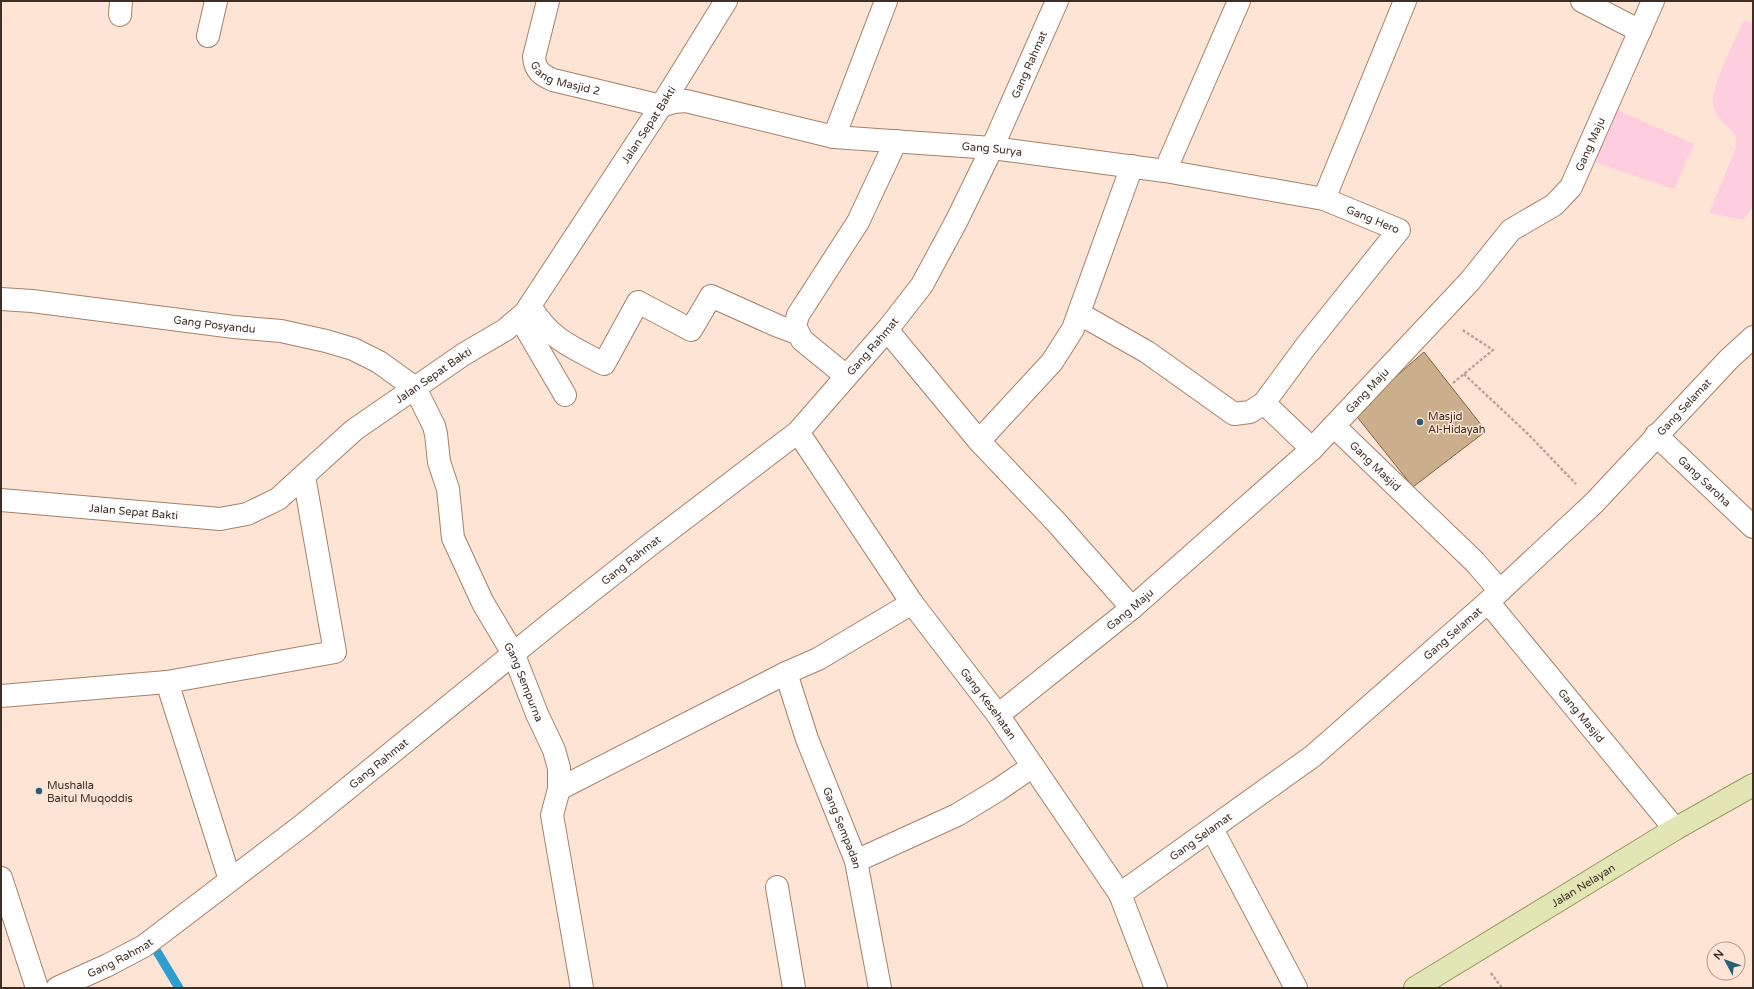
<svg xmlns="http://www.w3.org/2000/svg" width="1754" height="989" viewBox="0 0 1754 989" font-family="'Varela Round',sans-serif">
	<style>
		.green { fill: #fecde0 }
		.lines { fill: none; stroke-linecap: round; stroke-linejoin: round }
		.stream { stroke: #2e9dcf; stroke-width: 9 }
		.building { fill: #cbaf8c; stroke: #7f6544 }
		.minor-casing { stroke: #a68069; stroke-width: 24 }
		.major-casing { stroke: #9c9b62; stroke-width: 24 }
		.path { stroke: #baa497; stroke-width: 2.5; stroke-dasharray: 3 2; stroke-linecap: butt }
		.minor { stroke: #fff; stroke-width: 22 }
		.major { stroke: #e2e6b5; stroke-width: 22 }
		.poi-dot { fill: #265d78; stroke: #fde4d5; stroke-width: 1.5 }
		.labels { text-anchor: middle; dominant-baseline: central; stroke-width: 3; stroke-linejoin: round; paint-order: stroke }
		.street-label { font-size: 11px; fill: #3e2e24; stroke: #fde4d5 }
		.poi-label { font-size: 11px; fill: #3e2e24; stroke: #fde4d5; text-anchor: start }
	</style>
	<rect width="100%" height="100%" fill="#fde4d5"/>
	<g class="green">
		<path d="M1744,20l9,4v182l-9,14 -35,-7 27,-65 -1,-14c-9,-9 -19,-17 -22,-30 -3,-16 23,-66 31,-84z"/>
		<path d="M1613,108l81,36 -20,45 -83,-28z"/>
	</g>
	<g class="lines">
		<path class="stream" d="M157,942l-4,3 26,43"/>
	</g>
	<path class="building" d="M1424,352l62,79 -73,56 -59,-74z"/>
	<g class="lines">
		<defs>
			<g id="minor">
				<path id="s1" d="M548,1l-14,56c1,13 7,18 19,23l108,26 13,-4 12,-1 148,36 158,11 173,23 159,28 75,31 -93,116 -42,57 48,46"/>
				<path d="M1582,1l58,30"/>
				<path d="M120,15l1,-14"/>
				<path d="M208,36l8,-35"/>
				<path d="M834,137l52,-136"/>
				<path d="M1165,171l74,-170"/>
				<path d="M1324,199l81,-198"/>
				<path id="s2" d="M1,299l31,2 202,26 47,4 45,10 27,8 26,13 36,26 19,38 2,8 3,28 9,27 5,49 30,65 31,52 23,59 17,36 5,18v21l-7,26 30,173"/>
				<path d="M530,306c21,34 40,40 74,58l34,-62 53,28 20,-34 67,30 19,7"/>
				<path d="M1080,314l67,38 87,62 16,-2 14,-9"/>
				<path d="M520,318l45,77"/>
				<path d="M887,330l92,111 78,82 75,85"/>
				<path d="M846,376l-44,-36 -7,-14 3,-11 60,-93 38,-81"/>
				<path id="s3" d="M1335,427l140,135 25,29"/>
				<path id="s4" d="M798,432l114,171 86,112 122,179 36,94"/>
				<path id="s5" d="M1656,435l97,92"/>
				<path d="M979,441l73,-79 21,-33 59,-163"/>
				<path id="s6" d="M1,500l219,19 27,-5 31,-15 76,-69 110,-76 41,-24 20,-17 136,-207 65,-105"/>
				<path id="s7" d="M1488,602l187,227"/>
				<path id="s8" d="M786,673l21,66 49,122 24,127"/>
				<path d="M167,682l168,-30 -31,-176"/>
				<path d="M1,696l166,-14 63,198"/>
				<path id="s9" d="M998,715l134,-107 180,-159 158,-168 41,-51 43,-25 17,-18 82,-186"/>
				<path d="M559,789l227,-116 32,-14 94,-56"/>
				<path d="M1212,829l84,159"/>
				<path d="M856,861l101,-46 41,-25 35,-24"/>
				<path d="M1,878l36,110"/>
				<path d="M777,887l17,101"/>
				<path id="s10" d="M1120,894l193,-138 175,-154 106,-99 135,-144 24,-22"/>
				<path id="s11" d="M57,988l51,-23 36,-19 160,-122 252,-205 95,-75 147,-112 89,-102 35,-45 35,-65 35,-72 65,-147"/>
			</g>
			<g id="major">
				<path id="s12" d="M1415,988l260,-159 78,-44"/>
			</g>
		</defs>
		<use href="#minor" class="minor-casing"/>
		<use href="#major" class="major-casing"/>
		<g class="path">
			<path d="M1464,374l64,60 48,50"/>
			<path d="M1453,383l40,-33 -32,-21"/>
			<path d="M1491,973l11,15"/>
		</g>
		<use href="#minor" class="minor"/>
		<use href="#major" class="major"/>
	</g>
	<g class="poi-dot">
		<circle cx="1420" cy="422" r="4"/>
		<circle cx="39" cy="791" r="4"/>
	</g>
	<g class="labels">
		<g class="street-label">
			<text stroke="none"><textPath href="#s11" startOffset="1366">Gang Rahmat</textPath></text>
			<text stroke="none"><textPath href="#s1" startOffset="100">Gang Masjid 2</textPath></text>
			<text stroke="none"><textPath href="#s6" startOffset="817">Jalan Sepat Bakti</textPath></text>
			<text stroke="none"><textPath href="#s9" startOffset="829">Gang Maju</textPath></text>
			<text stroke="none"><textPath href="#s1" startOffset="537">Gang Surya</textPath></text>
			<text stroke="none"><textPath href="#s1" startOffset="926">Gang Hero</textPath></text>
			<text stroke="none"><textPath href="#s2" startOffset="215">Gang Posyandu</textPath></text>
			<text stroke="none"><textPath href="#s11" startOffset="1042">Gang Rahmat</textPath></text>
			<text stroke="none"><textPath href="#s6" startOffset="481">Jalan Sepat Bakti</textPath></text>
			<text stroke="none"><textPath href="#s9" startOffset="492">Gang Maju</textPath></text>
			<text stroke="none"><textPath href="#s10" startOffset="747">Gang Selamat</textPath></text>
			<text stroke="none"><textPath href="#s3" startOffset="56">Gang Masjid</textPath></text>
			<text stroke="none"><textPath href="#s5" startOffset="67">Gang Saroha</textPath></text>
			<text stroke="none"><textPath href="#s6" startOffset="133">Jalan Sepat Bakti</textPath></text>
			<text stroke="none"><textPath href="#s11" startOffset="718">Gang Rahmat</textPath></text>
			<text stroke="none"><textPath href="#s9" startOffset="169">Gang Maju</textPath></text>
			<text stroke="none"><textPath href="#s10" startOffset="423">Gang Selamat</textPath></text>
			<text stroke="none"><textPath href="#s2" startOffset="747">Gang Sempurna</textPath></text>
			<text stroke="none"><textPath href="#s4" startOffset="332">Gang Kesehatan</textPath></text>
			<text stroke="none"><textPath href="#s7" startOffset="147">Gang Masjid</textPath></text>
			<text stroke="none"><textPath href="#s11" startOffset="394">Gang Rahmat</textPath></text>
			<text stroke="none"><textPath href="#s8" startOffset="165">Gang Sempadan</textPath></text>
			<text stroke="none"><textPath href="#s10" startOffset="99">Gang Selamat</textPath></text>
			<text stroke="none"><textPath href="#s12" startOffset="197">Jalan Nelayan</textPath></text>
			<text stroke="none"><textPath href="#s11" startOffset="70">Gang Rahmat</textPath></text>
		</g>
		<g class="poi-label">
			<text x="1428" y="416">Masjid<tspan x="1428" dy="13">Al-Hidayah</tspan></text>
			<text x="47" y="785">Mushalla<tspan x="47" dy="13">Baitul Muqoddis</tspan></text>
		</g>
	</g>
	<rect width="1754" height="989" fill="none" stroke="#3e2e24" stroke-width="4"/>
	<g transform="translate(1726 961) rotate(311)"><circle r="19" fill="#fde4d5" stroke="#b19b8e"/>
	<path d="M0-3L7 15L0 10L-7 15Z" fill="#265d78"/>
	<text y="-6" font-size="11" font-weight="bold" text-anchor="middle" fill="#3e2e24">N</text>
	</g>
</svg>
